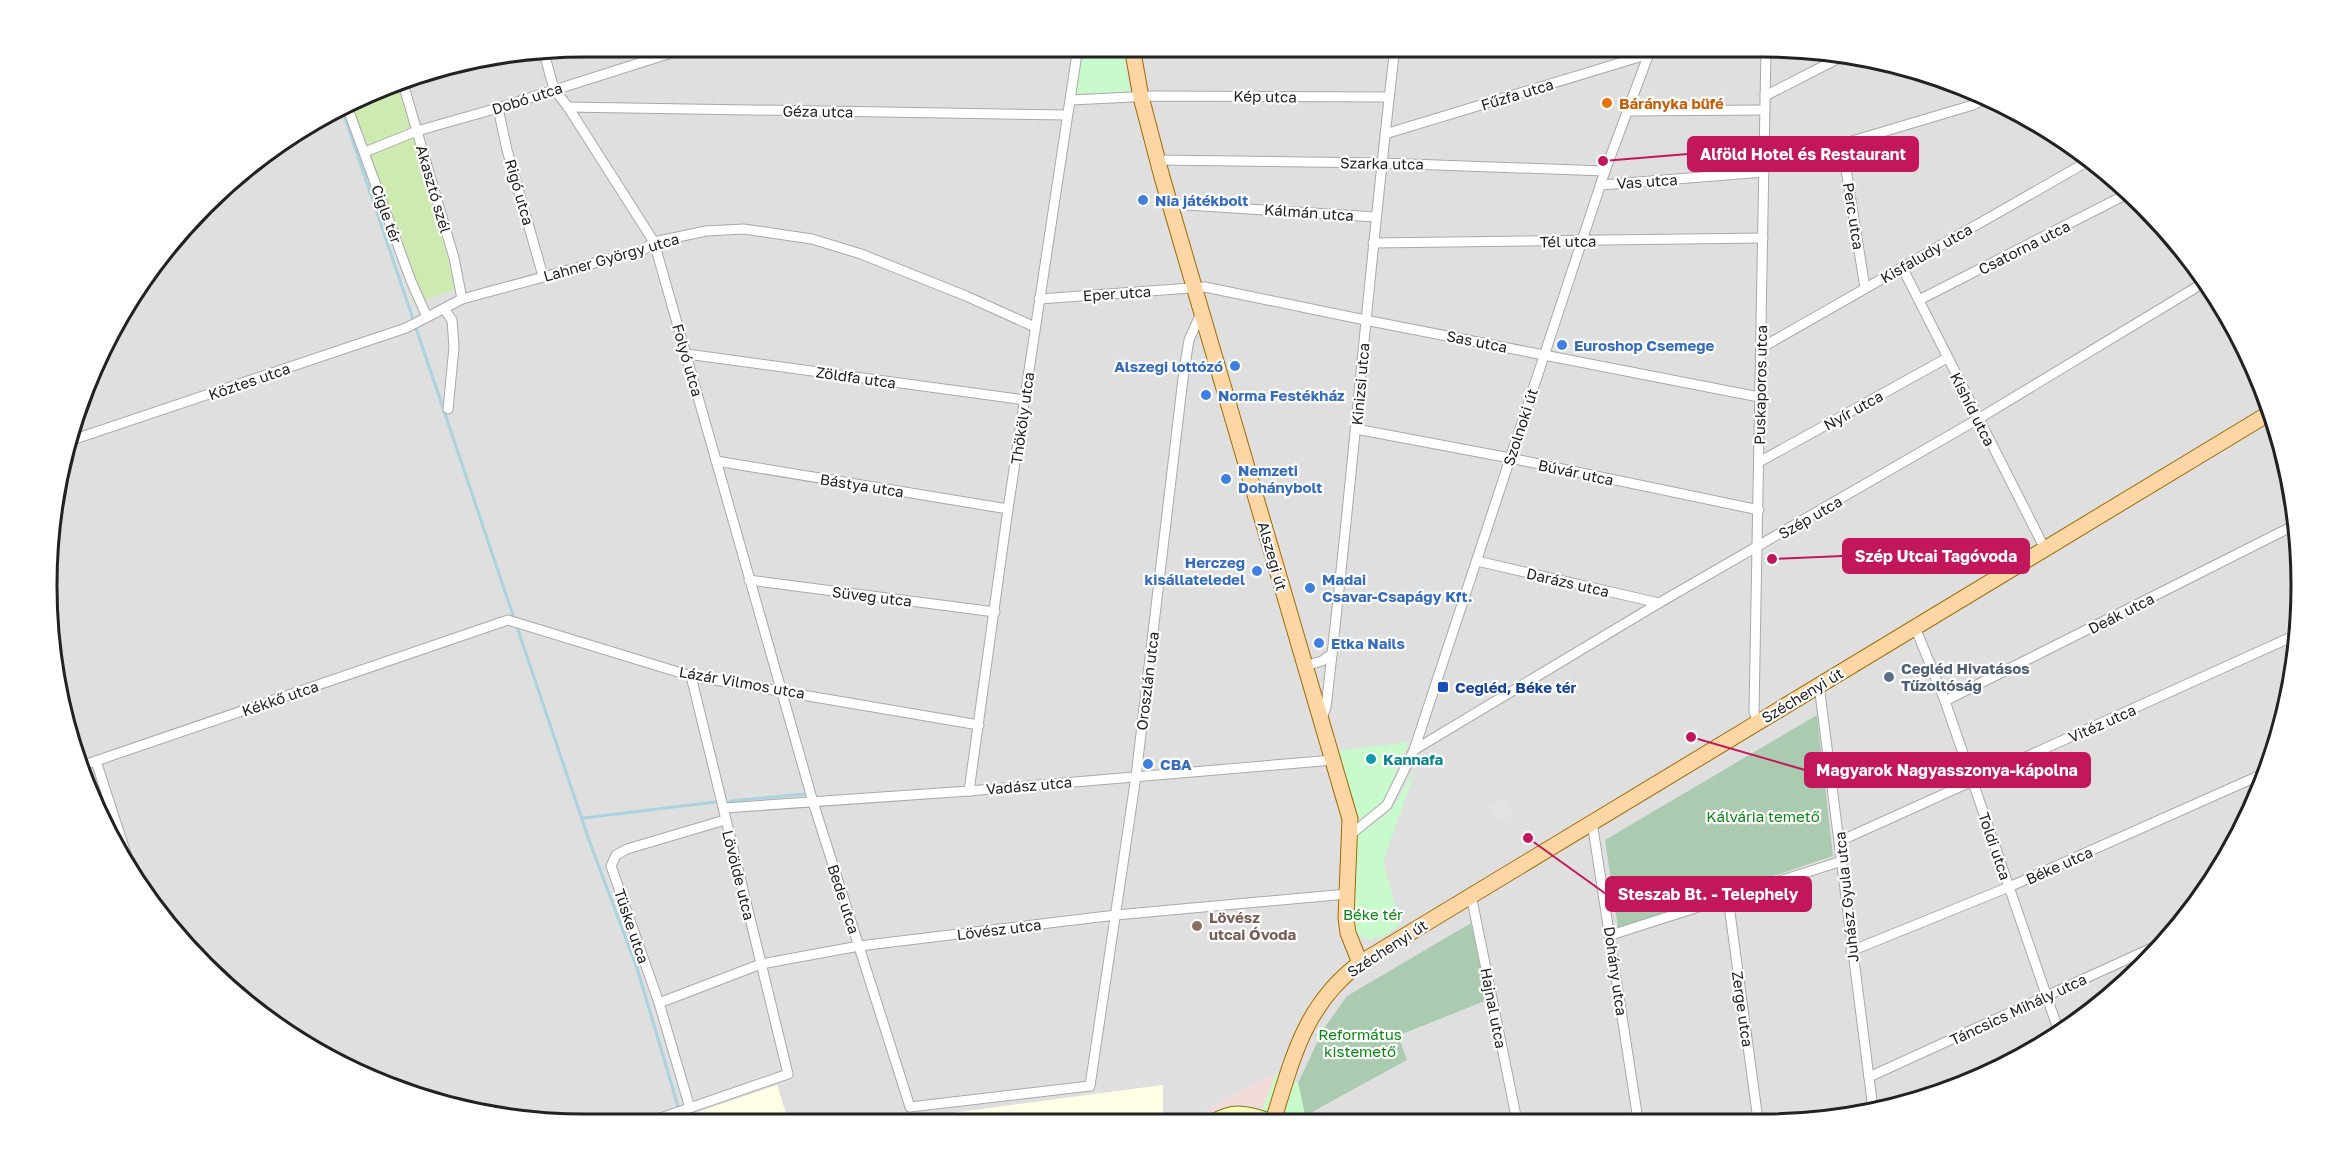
<svg xmlns="http://www.w3.org/2000/svg" width="2348" height="1171" viewBox="0 0 2348 1171" font-family="'Golos Text',sans-serif">
	<style>
		.residential { fill: #e0dfdf }
		.commercial { fill: #f2dad9 }
		.education { fill: #ffffe5 }
		.grass { fill: #cdebb0 }
		.cemetery { fill: #aacbaf }
		.park { fill: #c8facc }
		.parking { fill: #e2e2e2 }
		.lines { fill: none; stroke-linecap: round; stroke-linejoin: round }
		.stream { stroke: #aad3df; stroke-width: 3 }
		.street-casing { stroke: #a9a9a9; stroke-width: 11 }
		.secondary-casing { stroke: #707d05; stroke-width: 16 }
		.primary-casing { stroke: #a06b00; stroke-width: 17 }
		.street { stroke: #fff; stroke-width: 9 }
		.secondary { stroke: #f7fabf; stroke-width: 14 }
		.primary { stroke: #fcd6a4; stroke-width: 15 }
		.food-dot { fill: #e8710a; stroke: #fff; stroke-width: 2 }
		.shop-dot { fill: #3f7fe0; stroke: #fff; stroke-width: 2 }
		.service-dot { fill: #5c6f8a; stroke: #fff; stroke-width: 2 }
		.transit-dot { fill: #1a4fb4; stroke: #fff; stroke-width: 2 }
		.culture-dot { fill: #0f9aa8; stroke: #fff; stroke-width: 2 }
		.education-dot { fill: #8d6e63; stroke: #fff; stroke-width: 2 }
		.labels { text-anchor: middle; dominant-baseline: central; stroke-width: 4.5; stroke-linejoin: round; paint-order: stroke }
		.street-label { font-size: 15px; fill: #222; stroke: #fff }
		.food-label { font-size: 15px; font-weight: bold; fill: #c56008; stroke: #fff; text-anchor: start }
		.shop-label { font-size: 15px; font-weight: bold; fill: #366cbe; stroke: #fff; text-anchor: start }
		.service-label { font-size: 15px; font-weight: bold; fill: #4e5e75; stroke: #fff; text-anchor: start }
		.transit-label { font-size: 15px; font-weight: bold; fill: #164399; stroke: #fff; text-anchor: start }
		.culture-label { font-size: 15px; font-weight: bold; fill: #0d838f; stroke: #fff; text-anchor: start }
		.park-label { font-size: 15px; fill: #0c8416; stroke: #fff }
		.education-label { font-size: 15px; font-weight: bold; fill: #785e54; stroke: #fff; text-anchor: start }
		.rim { fill: none; stroke: #222; stroke-width: 3 }
		.leader { fill: none; stroke: #c2185b; stroke-width: 2 }
		.callout-dot { fill: #c2185b; stroke: #fff; stroke-width: 2 }
		.callout { fill: #c2185b; stroke: #c2185b; stroke-width: 2 }
		.callout-label { font-size: 16px; text-anchor: middle; font-weight: bold; fill: #fff }
	</style>
	<rect width="100%" height="100%" fill="#f2efe9"/>
	<path class="residential" d="M586,47l1211,1 105,17 99,37 89,56 78,72 61,86 44,96 24,103 3,105 -17,105 -37,99 -78,117 -78,72 -122,71 -135,36 -527,1 -1,-5 102,-56 -9,-23 88,-37 -16,-77 -147,107 -25,53 -22,-10 -92,49h-21v-37l-278,37 -96,1 -12,-38 -111,38h-115l-105,-17 -99,-37 -142,-102 -103,-143 -51,-168 6,-176 31,-101 49,-93 120,-128 86,-46 71,191 42,-15 -56,-206 12,-7z"/>
	<path class="commercial" d="M1276,1073l-18,48 -74,1z"/>
	<g class="education">
		<path d="M777,1085l12,38h-123z"/>
		<path d="M1163,1085v37h-278z"/>
	</g>
	<path class="grass" d="M400,82l56,207 -42,15 -71,-192z"/>
	<g class="cemetery">
		<path d="M1817,715l16,141 -215,72 -13,-88z"/>
		<path d="M1471,923l16,77 -89,36 9,24 -102,56 -7,-33 25,-53 24,-34z"/>
	</g>
	<g class="park">
		<path d="M1083,47h39l8,45 -54,2z"/>
		<path d="M1409,742l-25,58 -24,21 -6,-2 -16,-68z"/>
		<path d="M1416,768l-33,94 18,62 -17,12 -15,4 -11,-5 -4,-5 -4,-12 6,-81c9,-11 22,-14 31,-23 13,-13 18,-32 29,-46z"/>
		<path d="M1276,1073l22,10 8,38h-48z"/>
	</g>
	<path class="parking" d="M1504,797l10,16 -15,11 -10,-18z"/>
	<g class="lines">
		<g class="stream">
			<path d="M343,112l247,731 47,125 46,155"/>
			<path d="M730,801l75,-7"/>
			<path d="M583,818l132,-16"/>
		</g>
		<defs>
			<g id="street">
				<path d="M544,53l10,36 14,18 86,135 159,560 97,305 180,-21 46,-310 48,-406 5,-30 12,-27"/>
				<path d="M402,80l52,178 8,41"/>
				<path d="M1765,96l80,-41"/>
				<path d="M1071,100l81,-4 237,1"/>
				<path d="M568,107l499,8"/>
				<path d="M498,108l9,42 36,126"/>
				<path d="M348,109l63,172 16,36"/>
				<path d="M1628,111l137,-1"/>
				<path d="M1385,134l264,-80"/>
				<path d="M1842,144l23,144"/>
				<path d="M365,152l52,-21 81,-23 192,-61"/>
				<path d="M1158,160l224,3 223,8"/>
				<path d="M1764,160l78,-16 131,-39 15,-8"/>
				<path d="M1601,185l163,-13"/>
				<path d="M1171,204l204,13"/>
				<path d="M1373,243l390,-5"/>
				<path d="M1902,267l143,282"/>
				<path d="M1039,299l166,-12 160,33 394,77"/>
				<path d="M1919,300l210,-107"/>
				<path d="M444,309l8,11 2,27 -6,62"/>
				<path d="M1761,348l331,-189"/>
				<path d="M687,354l338,46"/>
				<path d="M1356,429l154,29 249,52"/>
				<path d="M69,441l337,-113 56,-29 181,-49 11,-8 52,-11 38,-2 68,10 49,15 105,42 69,31"/>
				<path d="M716,461l292,48"/>
				<path d="M1759,462l188,-104"/>
				<path d="M1477,561l182,42"/>
				<path d="M749,580l246,32"/>
				<path d="M1915,627l30,74 114,331"/>
				<path d="M1305,666l17,-5 10,-7"/>
				<path d="M1819,685l54,424"/>
				<path d="M1945,701l352,-177"/>
				<path d="M1322,718l4,-11c26,-220 43,-440 69,-660"/>
				<path d="M1758,722l-4,-10 12,-664"/>
				<path d="M1414,750l245,-147 319,-184 227,-137"/>
				<path d="M96,761l32,99"/>
				<path d="M84,765l424,-145 183,56 288,49"/>
				<path d="M969,791l39,-282 70,-462"/>
				<path d="M724,808l245,-17 364,-31"/>
				<path d="M1592,822l46,298"/>
				<path d="M1350,835l37,-30 27,-55 191,-579 46,-123"/>
				<path d="M1840,841l458,-207"/>
				<path d="M1471,895l46,226"/>
				<path d="M1728,898l30,222"/>
				<path d="M1611,935l231,-74"/>
				<path d="M1851,951l158,-64 256,-114"/>
				<path d="M659,1003l102,-39 98,-18 257,-31 231,-21"/>
				<path d="M1869,1077l298,-136"/>
				<path d="M690,1108l-31,-105 -48,-137 5,-11 11,-6 98,-29"/>
				<path d="M646,1123l142,-49 -97,-398"/>
			</g>
			<path id="secondary" d="M1213,1122c19,-13 37,-9 57,-1"/>
			<g id="primary">
				<path d="M1132,47l9,50 21,80 188,642 -4,99 2,15 12,30"/>
				<path d="M1273,1121c20,-63 31,-116 87,-158l913,-552"/>
			</g>
		</defs>
		<use href="#street" class="street-casing"/>
		<use href="#secondary" class="secondary-casing"/>
		<use href="#primary" class="primary-casing"/>
		<use href="#street" class="street"/>
		<use href="#secondary" class="secondary"/>
		<use href="#primary" class="primary"/>
	</g>
	<circle class="food-dot" cx="1607" cy="103" r="6"/>
	<g class="shop-dot">
		<circle cx="1143" cy="200" r="6"/>
		<circle cx="1562" cy="345" r="6"/>
		<circle cx="1235" cy="366" r="6"/>
		<circle cx="1206" cy="395" r="6"/>
		<circle cx="1226" cy="479" r="6"/>
		<circle cx="1257" cy="571" r="6"/>
		<circle cx="1310" cy="588" r="6"/>
		<circle cx="1319" cy="643" r="6"/>
		<circle cx="1148" cy="764" r="6"/>
	</g>
	<circle class="service-dot" cx="1889" cy="677" r="6"/>
	<rect class="transit-dot" x="1437" y="681" width="12" height="12" rx="3"/>
	<circle class="culture-dot" cx="1371" cy="759" r="6"/>
	<circle class="education-dot" cx="1197" cy="926" r="6"/>
	<g class="labels">
		<g class="street-label">
			<text transform="translate(1517 94) rotate(-17)">Fűzfa utca</text>
			<text transform="translate(1265 96) rotate(1)">Kép utca</text>
			<text transform="translate(527 98) rotate(-18)">Dobó utca</text>
			<text transform="translate(818 111) rotate(1)">Géza utca</text>
			<text transform="translate(1382 163) rotate(1)">Szarka utca</text>
			<text transform="translate(1647 181) rotate(-4)">Vas utca</text>
			<text transform="translate(434 189) rotate(74)">Akasztó szél</text>
			<text transform="translate(520 192) rotate(74)">Rigó utca</text>
			<text transform="translate(1309 212) rotate(4)">Kálmán utca</text>
			<text transform="translate(387 214) rotate(70)">Cigle tér</text>
			<text transform="translate(1854 216) rotate(81)">Perc utca</text>
			<text transform="translate(1568 241) rotate(-1)">Tél utca</text>
			<text transform="translate(2024 247) rotate(-27)">Csatorna utca</text>
			<text transform="translate(1926 253) rotate(-30)">Kisfaludy utca</text>
			<text transform="translate(611 257) rotate(-16)">Lahner György utca</text>
			<text transform="translate(1117 293) rotate(-4)">Eper utca</text>
			<text transform="translate(1477 341) rotate(11)">Sas utca</text>
			<text transform="translate(688 360) rotate(74)">Folyó utca</text>
			<text transform="translate(856 377) rotate(8)">Zöldfa utca</text>
			<text transform="translate(249 381) rotate(-19)">Köztes utca</text>
			<text transform="translate(1360 384) rotate(-85)">Kinizsi utca</text>
			<text transform="translate(1760 385) rotate(-89)">Puskaporos utca</text>
			<text transform="translate(1973 409) rotate(63)">Kishíd utca</text>
			<text transform="translate(1853 410) rotate(-29)">Nyír utca</text>
			<text transform="translate(1022 418) rotate(-82)">Thököly utca</text>
			<text transform="translate(1520 427) rotate(-72)">Szolnoki út</text>
			<text transform="translate(1576 472) rotate(12)">Búvár utca</text>
			<text transform="translate(862 485) rotate(9)">Bástya utca</text>
			<text transform="translate(1810 517) rotate(-30)">Szép utca</text>
			<text transform="translate(1273 556) rotate(74)">Alszegi út</text>
			<text transform="translate(1568 582) rotate(13)">Darázs utca</text>
			<text transform="translate(872 596) rotate(7)">Süveg utca</text>
			<text transform="translate(2121 613) rotate(-27)">Deák utca</text>
			<text transform="translate(1147 681) rotate(-83)">Oroszlán utca</text>
			<text transform="translate(742 682) rotate(10)">Lázár Vilmos utca</text>
			<text transform="translate(1802 695) rotate(-31)">Széchenyi út</text>
			<text transform="translate(280 698) rotate(-19)">Kékkő utca</text>
			<text transform="translate(2102 723) rotate(-24)">Vitéz utca</text>
			<text transform="translate(1029 785) rotate(-5)">Vadász utca</text>
			<text transform="translate(1995 846) rotate(71)">Toldi utca</text>
			<text transform="translate(2059 865) rotate(-24)">Béke utca</text>
			<text transform="translate(739 875) rotate(76)">Lövölde utca</text>
			<text transform="translate(1846 897) rotate(-96)">Juhász Gyula utca</text>
			<text transform="translate(844 899) rotate(72)">Bede utca</text>
			<text transform="translate(632 926) rotate(71)">Tüske utca</text>
			<text transform="translate(999 929) rotate(-7)">Lövész utca</text>
			<text transform="translate(1387 948) rotate(-33)">Széchenyi út</text>
			<text transform="translate(1616 971) rotate(82)">Dohány utca</text>
			<text transform="translate(1494 1008) rotate(79)">Hajnal utca</text>
			<text transform="translate(1743 1009) rotate(82)">Zerge utca</text>
			<text transform="translate(2018 1009) rotate(-25)">Táncsics Mihály utca</text>
		</g>
		<g class="food-label">
			<text x="1619" y="103">Bárányka büfé</text>
		</g>
		<g class="shop-label">
			<text x="1155" y="200">Nia játékbolt</text>
			<text x="1574" y="345">Euroshop Csemege</text>
			<text x="1223" y="366" text-anchor="end">Alszegi lottózó</text>
			<text x="1218" y="395">Norma Festékház</text>
			<text x="1238" y="470">Nemzeti<tspan x="1238" dy="17">Dohánybolt</tspan></text>
			<text x="1245" y="562" text-anchor="end">Herczeg<tspan x="1245" dy="17">kisállateledel</tspan></text>
			<text x="1322" y="579">Madai<tspan x="1322" dy="17">Csavar-Csapágy Kft.</tspan></text>
			<text x="1331" y="643">Etka Nails</text>
			<text x="1160" y="764">CBA</text>
		</g>
		<g class="service-label">
			<text x="1901" y="668">Cegléd Hivatásos<tspan x="1901" dy="17">Tűzoltóság</tspan></text>
		</g>
		<g class="transit-label">
			<text x="1455" y="687">Cegléd, Béke tér</text>
		</g>
		<g class="culture-label">
			<text x="1383" y="759">Kannafa</text>
		</g>
		<g class="park-label">
			<text x="1763" y="816">Kálvária temető</text>
			<text x="1373" y="914">Béke tér</text>
			<text x="1360" y="1034">Református<tspan x="1360" dy="17">kistemető</tspan></text>
		</g>
		<g class="education-label">
			<text x="1209" y="917">Lövész<tspan x="1209" dy="17">utcai Óvoda</tspan></text>
		</g>
	</g>
	<path d="M0 0H2348V1171H0ZM585 57H1763A528 528 0 0 1 2291 585V586A528 528 0 0 1 1763 1114H585A528 528 0 0 1 57 586V585A528 528 0 0 1 585 57Z" fill="#fff" fill-rule="evenodd"/>
	<path class="rim" d="M585 57H1763A528 528 0 0 1 2291 585V586A528 528 0 0 1 1763 1114H585A528 528 0 0 1 57 586V585A528 528 0 0 1 585 57Z"/>
	<path class="leader" d="M1603 161L1688 154M1772 559L1843 556M1691 737L1805 770M1528 838L1606 894"/>
	<g class="callout-dot">
		<circle cx="1603" cy="161" r="6"/>
		<circle cx="1772" cy="559" r="6"/>
		<circle cx="1691" cy="737" r="6"/>
		<circle cx="1528" cy="838" r="6"/>
	</g>
	<g class="callout">
		<rect x="1688" y="137" width="230" height="34" rx="6"/>
		<rect x="1843" y="539" width="186" height="34" rx="6"/>
		<rect x="1805" y="753" width="285" height="34" rx="6"/>
		<rect x="1606" y="877" width="205" height="34" rx="6"/>
	</g>
	<g class="callout-label">
		<text x="1803" y="160">Alföld Hotel és Restaurant</text>
		<text x="1936" y="562">Szép Utcai Tagóvoda</text>
		<text x="1947" y="776">Magyarok Nagyasszonya-kápolna</text>
		<text x="1708" y="900">Steszab Bt. - Telephely</text>
	</g>
</svg>
